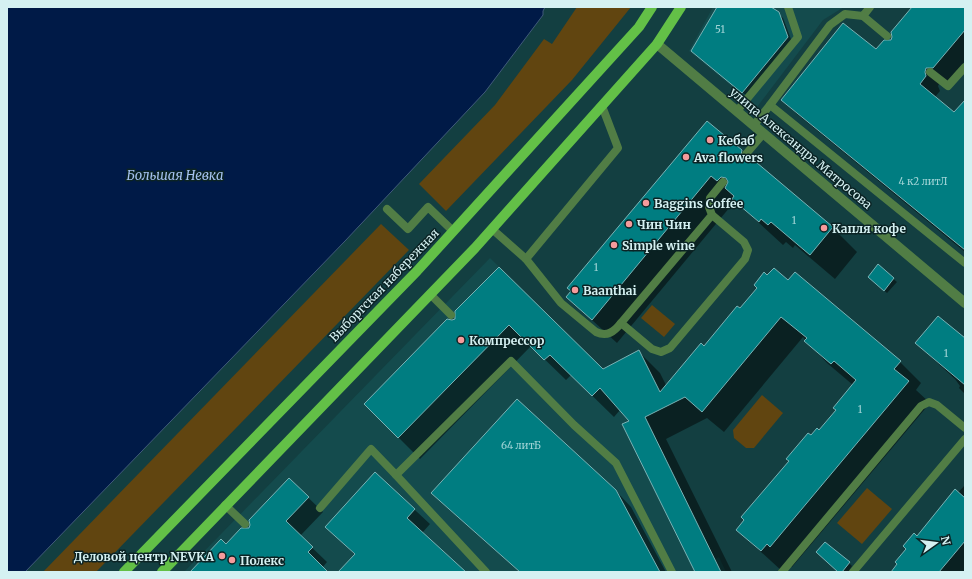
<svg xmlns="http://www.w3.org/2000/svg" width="972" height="579" viewBox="0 0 972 579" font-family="Merriweather,serif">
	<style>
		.built { fill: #144b4d }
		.green { fill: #614510 }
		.water { fill: #001a47; stroke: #405a7a }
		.shadow { fill: #0007 }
		.building { fill: #007d81; stroke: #79b2b5 }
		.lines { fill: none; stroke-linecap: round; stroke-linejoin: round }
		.service { stroke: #517d45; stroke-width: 8 }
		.tertiary { stroke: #517d45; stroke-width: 10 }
		.primary { stroke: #63c047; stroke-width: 10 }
		.poi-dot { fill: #f59b9c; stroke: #0b2324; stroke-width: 1.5 }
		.labels { text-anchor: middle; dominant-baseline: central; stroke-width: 3; stroke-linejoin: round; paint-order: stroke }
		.number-label { font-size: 10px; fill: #a0d4d6 }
		.poi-label { font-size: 12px; font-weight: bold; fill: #d5f1f2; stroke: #0b2324; text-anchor: start }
		.street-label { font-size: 12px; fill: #d5f1f2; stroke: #0b2324 }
		.water-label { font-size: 13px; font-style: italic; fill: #a4c1ef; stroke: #0b2324 }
	</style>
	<rect width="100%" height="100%" fill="#133f41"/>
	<g class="built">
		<path d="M713,7h131l-21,13 -66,87 -68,-56z"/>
		<path d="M490,258l121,119 104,182 4,-2 7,15h-542z"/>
	</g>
	<g class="green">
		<path d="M577,7h54l-59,73 -126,131 -27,-27 76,-79 49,-66 8,5z"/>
		<path d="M381,224l28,26 -313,322h-53z"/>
		<path d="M652,305l23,19 -11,13 -23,-19z"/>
		<path d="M762,395l21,18 -29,35h-8l-12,-10 -1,-8z"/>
		<path d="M867,488l25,21 -30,35 -25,-21z"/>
	</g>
	<path class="water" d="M7,7h538l-2,4v4l-58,77 -140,149 -320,331h-18z"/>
	<g class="shadow">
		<path d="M718,7h51l14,11 9,24 -44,55 -51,-42z"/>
		<path d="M913,7h52v54l-17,21h-8l-2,4 2,5 -5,6 20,17 10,-13v151l-168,-138 -14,-14 109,-59z"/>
		<path d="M741,151l92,77 24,24 -22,27 -40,-34 -2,3 -7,-6 -3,3 -48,-44 -118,142 -50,-46 5,-5 -4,-4z"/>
		<path d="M878,266l19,16 -10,11 -15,-13z"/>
		<path d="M499,268l103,102 37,-18 21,21 6,12 74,-75 27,-34 21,6 112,80 21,21 -5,7 14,13 -138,164 -3,-2 -6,7 -46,-42 74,-93 8,-5 18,-21 16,-26 -26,-22 -24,-26 -79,95 -17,-14 -41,21 66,133h-37l-65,-151 -10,-11 -6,7 -43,-42 -5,5 -35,-34 -111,113 -55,-55 91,-85z"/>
		<path d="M965,339v55l-6,-6 1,-2 -5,-7 -39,-36z"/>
		<path d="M375,473l55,51 -8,9 43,39h-126l16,-17 -28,-28z"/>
		<path d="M289,479l34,33 -23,24 27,26 -5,6 5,4h-136l58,-43z"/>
		<path d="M965,485v87h-73l25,-35z"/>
		<path d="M616,491l15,16 35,65h-146l-88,-79z"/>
		<path d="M849,563l3,3 -4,6h-9z"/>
	</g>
	<g class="building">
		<path d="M717,7h54l8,5 9,25 -46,56 -51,-42z"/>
		<path d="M912,7h53v23l-32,38h-7l-1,4 1,4 -6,8 34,28 11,-12v150l-184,-150 62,-77 33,26 8,-9h7l1,-3 -1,-5z"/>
		<path d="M707,121l35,29 -1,5 2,3 4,1 3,-2 83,70 -23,28 -39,-33 -3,3 -7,-6 -2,3 -27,-23 2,-3 -9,-8 3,-6 -2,-4 -5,-1 -4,4 -6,-5 -119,144 -26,-23 5,-6 -4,-3z"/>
		<path d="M878,264l16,14 -10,13 -16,-14z"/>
		<path d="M499,267l104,102 36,-19 21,42 41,-49 3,3 33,-40 3,2 17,-20 -3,-3 10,-13 3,3 7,-7 14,12 7,-8 106,89 -7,8 15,12 -139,166 -3,-3 -6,7 -25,-21 8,-10 -3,-3 48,-56 -3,-2 22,-26 3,2 6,-7 2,2 17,-20 -3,-2 23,-28 -22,-19 -3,3 -27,-23 3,-3 -26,-21 -79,95 -17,-15 -40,20 76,155h-26l-73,-148 7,-3 -29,-33 -8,8 -42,-41 -6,5 -35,-35 -111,113 -34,-34 83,-85 5,1 3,-1v-8z"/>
		<path d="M938,316l27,22v47l-50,-42z"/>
		<path d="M517,399l99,91 44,82h-140l-89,-79z"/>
		<path d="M375,472l40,37 -8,9 59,54h-128l17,-18 -30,-27z"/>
		<path d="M289,478l20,19 -23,24 27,26 -5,5 20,20h-138l31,-33 5,5 15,-16h8l1,-3 -1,-5z"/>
		<path d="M955,489l10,9v43l-26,31h-48l6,-8 -2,-2 11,-13 -3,-3 11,-13 3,3z"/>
		<path d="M825,542l25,20 -8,10h-4l-22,-20z"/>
	</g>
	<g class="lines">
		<g class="service">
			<path d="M870,7l-7,9 -18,-2 -15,11 -60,80 195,158"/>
			<path d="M863,16l24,20"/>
			<path d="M930,72l18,14 17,-19"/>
			<path d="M737,111l61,-74 -10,-30"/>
			<path d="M754,125l16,-20"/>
			<path d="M746,154l17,-20"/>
			<path d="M387,209l21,20 20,-22 25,24"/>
			<path d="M712,215l-91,108 31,26 9,3 9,-4 75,-89 3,-9 -4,-8 -32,-27 -3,-8 1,-9 13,-16"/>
			<path d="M492,229l34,30 35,44 35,29c11,5 18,0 25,-9"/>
			<path d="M526,259l92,-111 -16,-42"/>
			<path d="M430,294l21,21"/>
			<path d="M396,475l90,97"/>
			<path d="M225,505l20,19"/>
			<path d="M320,508l51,-59 25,26 115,-114 63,64 42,38 56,109"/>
			<path d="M782,572l139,-166 8,-4 8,3 28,23"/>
			<path d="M853,572l112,-133"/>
		</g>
		<path class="tertiary" d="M657,44l308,259"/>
		<g class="primary">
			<path d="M124,572l293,-301 222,-244 13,-20"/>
			<path d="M162,572l313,-324 182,-204 24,-37"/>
		</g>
	</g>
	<g class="poi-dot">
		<circle cx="710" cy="140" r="4"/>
		<circle cx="686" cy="157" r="4"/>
		<circle cx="646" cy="203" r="4"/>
		<circle cx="629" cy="224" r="4"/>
		<circle cx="824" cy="228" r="4"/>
		<circle cx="614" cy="245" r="4"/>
		<circle cx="575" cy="290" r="4"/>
		<circle cx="461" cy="340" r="4"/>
		<circle cx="222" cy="556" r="4"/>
		<circle cx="232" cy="560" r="4"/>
	</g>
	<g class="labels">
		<g class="number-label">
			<text x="720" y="29">51</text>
			<text x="923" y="181">4 к2 литЛ</text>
			<text x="794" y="220">1</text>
			<text x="596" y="267">1</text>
			<text x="946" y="353">1</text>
			<text x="860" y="409">1</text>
			<text x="521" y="445">64 литБ</text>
		</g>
		<g class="poi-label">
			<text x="718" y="140">Кебаб</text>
			<text x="694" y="157">Ava flowers</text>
			<text x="654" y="203">Baggins Coffee</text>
			<text x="637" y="224">Чин Чин</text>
			<text x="832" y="228">Капля кофе</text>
			<text x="622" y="245">Simple wine</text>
			<text x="583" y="290">Baanthai</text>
			<text x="469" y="340">Компрессор</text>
			<text x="214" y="556" text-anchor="end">Деловой центр NEVKA</text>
			<text x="240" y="560">Полекс</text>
		</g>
		<g class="street-label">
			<text transform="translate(801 148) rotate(40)">улица Александра Матросова</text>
			<text transform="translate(384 285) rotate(-46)">Выборгская набережная</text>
		</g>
		<g class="water-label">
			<text x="175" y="175">Большая Невка</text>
		</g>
	</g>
	<rect width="972" height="579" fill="none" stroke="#d5f1f2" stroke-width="16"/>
	<g transform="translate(936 543) rotate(76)" stroke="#0b2324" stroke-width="3" paint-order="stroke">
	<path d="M0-3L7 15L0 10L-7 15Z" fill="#d5f1f2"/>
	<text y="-6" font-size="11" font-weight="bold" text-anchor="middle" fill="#d5f1f2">N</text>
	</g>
</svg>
